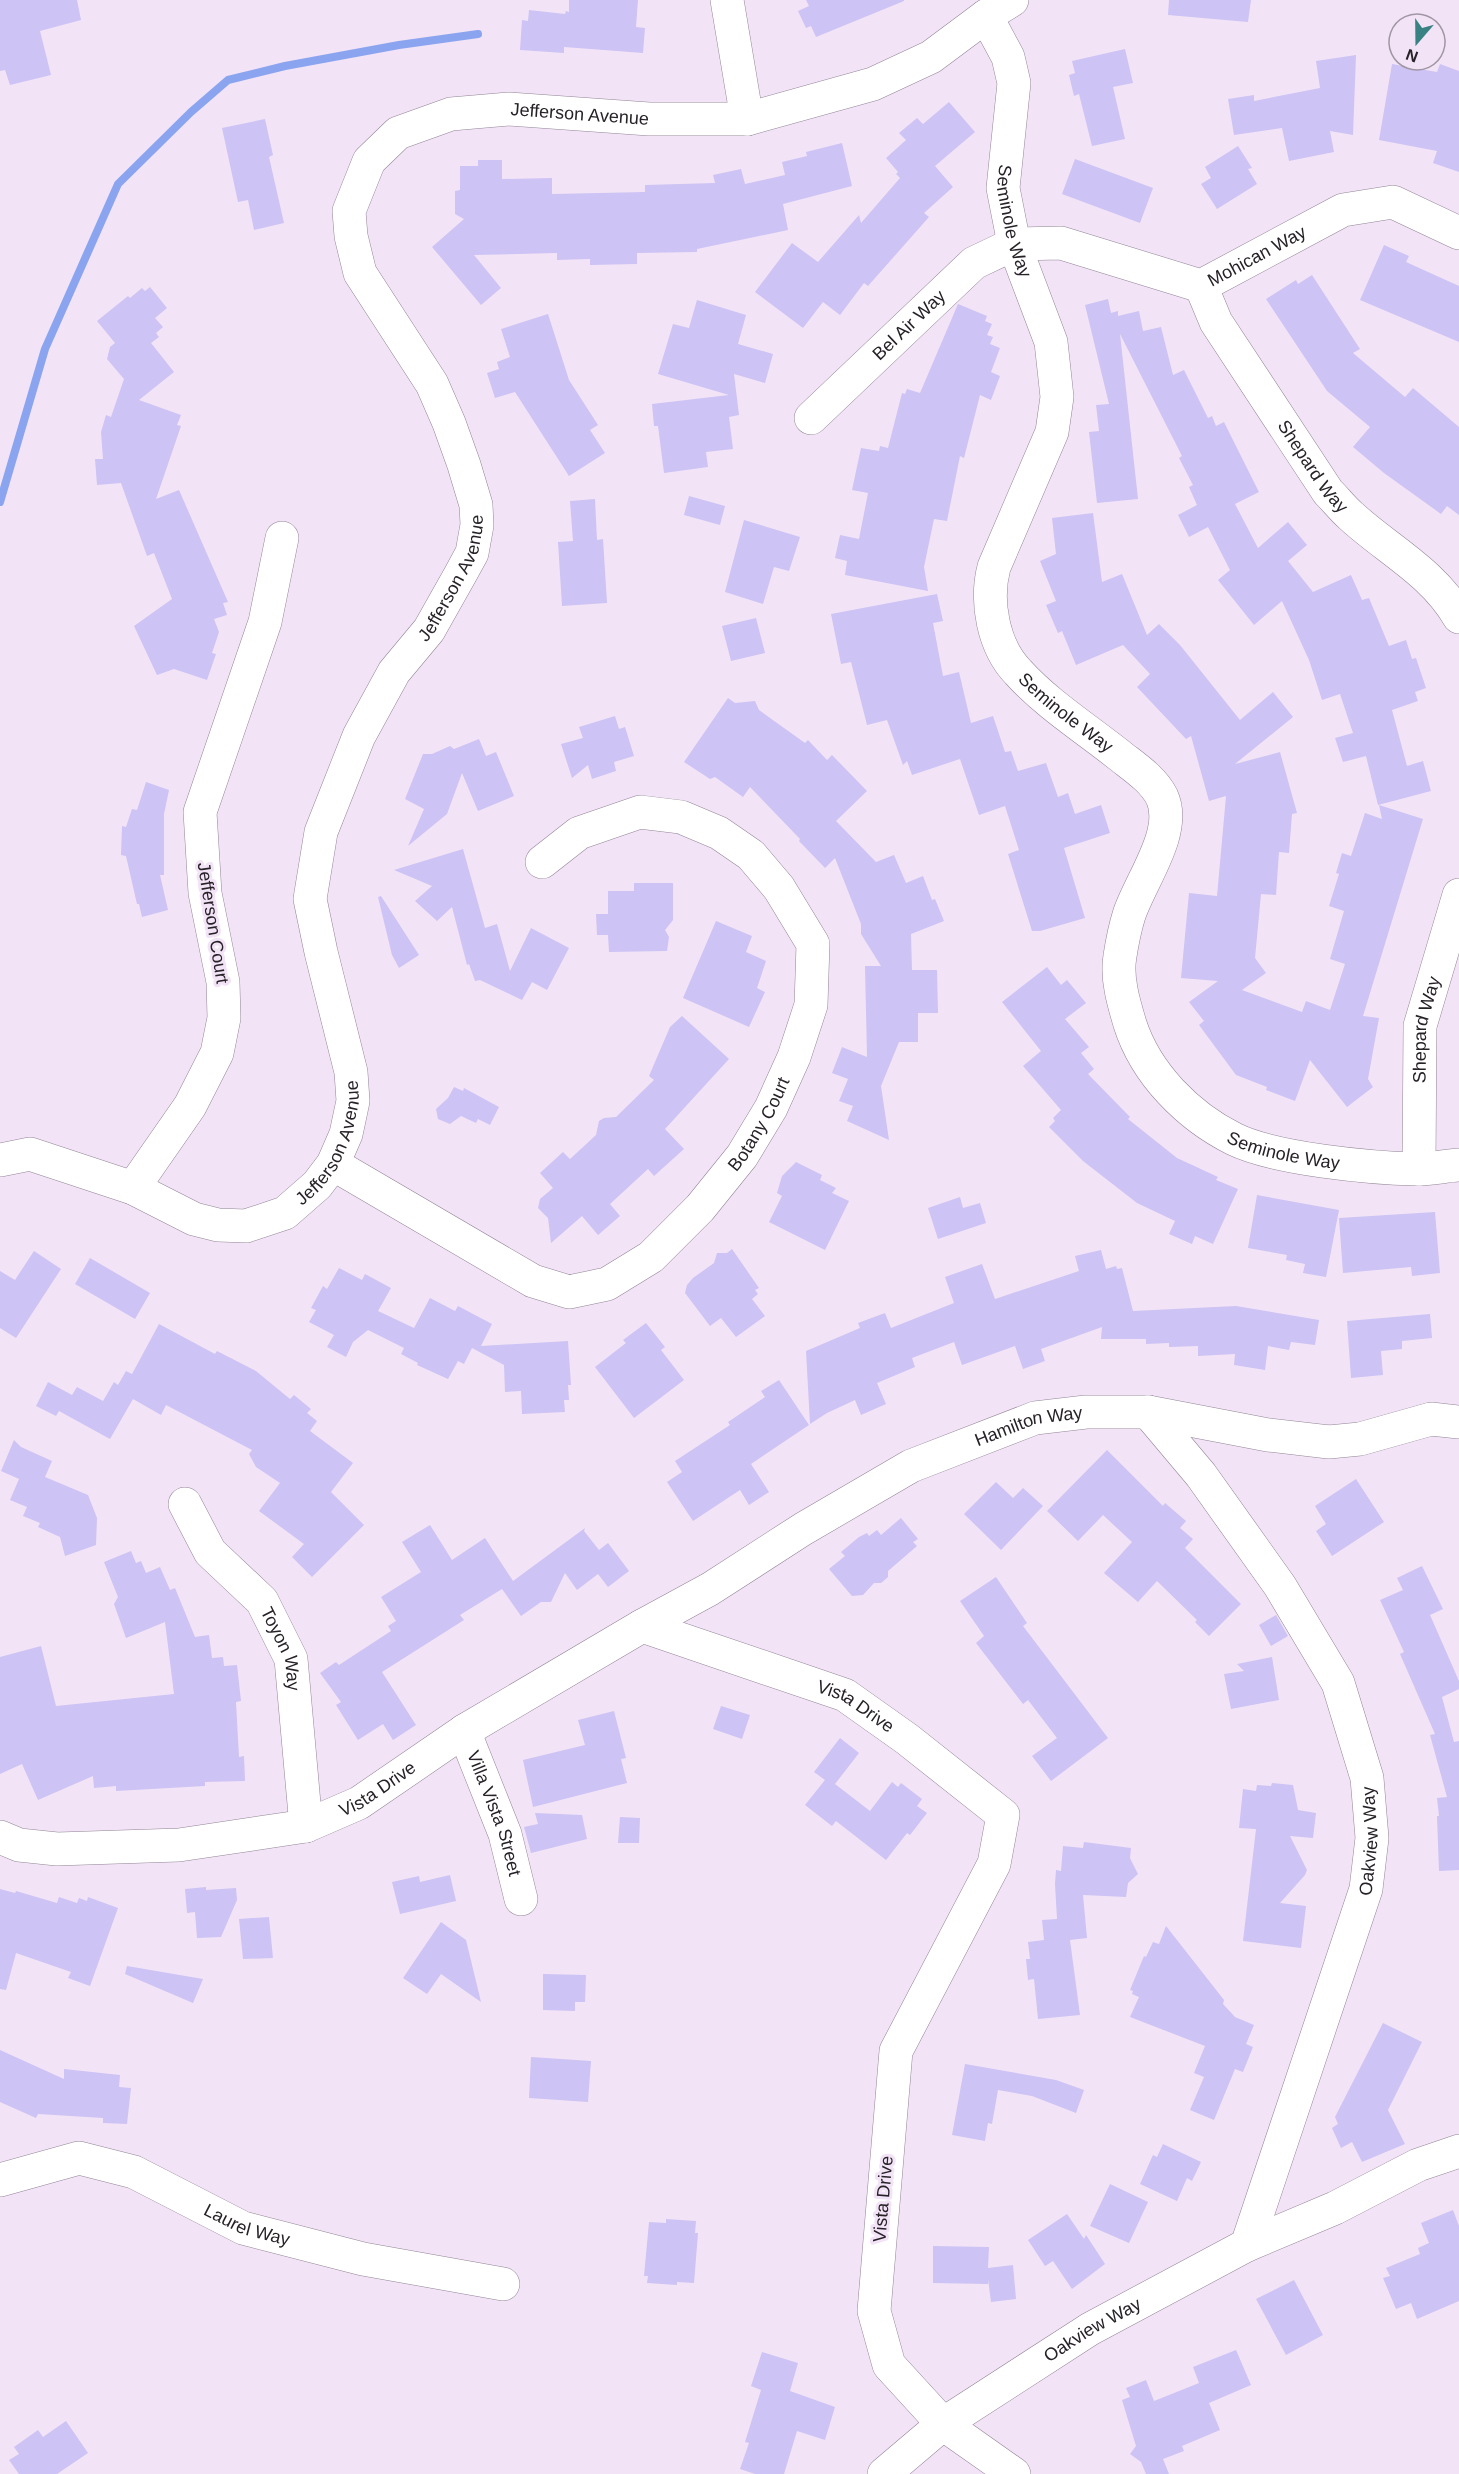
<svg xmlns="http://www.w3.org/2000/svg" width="1459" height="2474" viewBox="0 0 1459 2474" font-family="Helvetica,sans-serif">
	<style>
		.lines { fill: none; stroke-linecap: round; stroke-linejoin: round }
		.stream { stroke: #8ba4ef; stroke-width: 8 }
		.building { fill: #cdc3f4 }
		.minor-casing { stroke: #928596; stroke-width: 34 }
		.minor { stroke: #fff; stroke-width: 33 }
		.labels { text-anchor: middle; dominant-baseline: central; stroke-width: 6; stroke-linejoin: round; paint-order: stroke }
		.street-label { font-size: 18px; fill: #272228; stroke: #f2e4f6 }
	</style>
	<rect width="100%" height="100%" fill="#f2e4f6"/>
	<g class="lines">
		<path class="stream" d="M0,502l45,-153 73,-165 73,-72 37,-32 57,-14 114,-21 79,-11"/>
	</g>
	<g class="building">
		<path d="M0,0h77l4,20 -41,11 11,44 -41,10 -5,-15 -5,1z"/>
		<path d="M569,0h69l-2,27 9,1 -2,25 -79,-6v6l-44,-3 2,-30 6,1 1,-11 36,4 1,-3 3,1z"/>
		<path d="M806,0h98v1l-88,36 -5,-11 -5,2 -8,-17 11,-5z"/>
		<path d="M1169,0h82l-3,22 -80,-7z"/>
		<path d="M1125,49l8,34 -20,4 12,52 -33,7 -13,-52 -5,2 -5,-21 6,-2 -3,-12z"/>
		<path d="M1356,55l-3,80 -23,-4 4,21 -45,9 -7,-33 -48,7 -6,-36 26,-4v6l66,-13 -4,-27z"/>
		<path d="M1392,64l45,8 3,-8 19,7v101l-26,-9 4,-12 -58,-11z"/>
		<path d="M949,102l26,30 -40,34 18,21 -29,26 5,4 -61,69 -4,-3 -24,32 -17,-13 -20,26 -48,-36 37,-49 26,19 41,-47 2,8 39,-45 -4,-4 2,-2 -12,-14 20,-18 -7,-7 18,-15 6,6z"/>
		<path d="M265,119l8,36 -4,2 15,66 -30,7 -6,-30 -10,2 -16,-74z"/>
		<path d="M842,143l10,43 -69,18 5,26 -91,19v3l-60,1v11l-47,1v-6l-33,1v-7l-83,2 27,33 -20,17 -49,-58 32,-28 -9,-5v-23l5,-1v-24h18v-6h24v19l50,-1v16l93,-2v-7l70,-2 -2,-8 28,-6 4,15 40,-9 -3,-13 25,-6 -1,-4z"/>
		<path d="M1238,146l14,22 -4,1 9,15 -40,25 -16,-25 10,-6 -6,-11z"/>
		<path d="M1075,159l78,29 -13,35 -78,-29z"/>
		<path d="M1384,245l25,11 -3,6 53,24v56l-99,-42z"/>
		<path d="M1312,275l48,74 -7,4 52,44 8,-9 46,39v88l-12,-9 -6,8 -57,-41 -31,-26 17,-20 -43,-36 -61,-92 30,-19 2,4z"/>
		<path d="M150,287l17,21 -12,10 8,9 -7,6 3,4 -8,6 23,29 -35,28 42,15 -4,10 4,1 -25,73 23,-9 49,112 -5,1 4,12 -13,4 5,13 -7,21 4,1 -9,26 -33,-11 -17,6 -23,-49 38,-27 -18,-46 -7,3 -26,-73 -24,2 -2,-26h8l-2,-27 5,-17 5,2 13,-38 -17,-20 3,-12 5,-4 -18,-22 31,-25 2,2 12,-10 3,3z"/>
		<path d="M1108,299l3,14 7,-2v5l21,-5 4,20 18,-4 12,48 11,-5 24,48 4,-2 4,10 8,-4 35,70 -24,12 23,44 30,-26 19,23 -19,16 25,31 38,-17 11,25 7,-2 20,48 17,-6 6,19 4,-1 10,30 -11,4 3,9 -26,9 15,56 16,-5 8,30 -53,14 -12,-49 -23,6 -8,-24 18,-5 -13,-39 -18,6 -13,-40 -27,-59 -28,24 -36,-45 12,-10 -22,-43 -19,10 -11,-22 19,-10 -8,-18 4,-2 -14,-27 3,-2 -62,-122 18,165 -41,4 -8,-71 10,-1 -3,-26 13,-1 -24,-99z"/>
		<path d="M697,300l49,15 -8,29 35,10 -8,29 -31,-9 5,41 -10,2 4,32 -27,3 2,15 -44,6 -6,-47h-4l-2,-22 77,-9 -71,-21 15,-50 16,4z"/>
		<path d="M958,304l29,12 -2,5 7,3 -5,11 6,2 -3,7 10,4 -9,24 9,4 -9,24 -11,-5 -16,63 -4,-2 -13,65 -13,-2 -10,48 4,24 -83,-16 2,-14 -12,-3 5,-23 19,4 9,-46 -16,-3 9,-42 18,3 1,-5 8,2 14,-55 3,1 2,-5 13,4z"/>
		<path d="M548,314l21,66 29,45 -8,5 15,23 -36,23 -54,-84 -20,6 -8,-25 12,-4 -2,-7 13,-5 -9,-28z"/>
		<path d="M689,496l36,10 -5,19 -36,-10z"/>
		<path d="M595,499l2,41 6,-1 4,64 -45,3 -4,-64 15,-1 -3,-40z"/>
		<path d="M1093,513l9,69 20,-8 25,61 12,-11 21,21 60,75 33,-28 20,25 -58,47 45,-12 17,61 -5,1 -3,39 -10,-1 -3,43 -15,-1 -6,64 11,15 -24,17 60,22 4,-11 24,9 15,-46 -15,-5 14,-48 -15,-5 10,-32 -3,-1 6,-20 9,3 14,-43 17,6 -3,-14 44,14 -60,197 16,2 -11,61 5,8 -26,20 -37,-47 -15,41 -29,-11 1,-3 -31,-12 -37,-50 5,-4 -15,-19 29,-21 -37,-3 8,-85 28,3 9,-100 -17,5 -18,-65 -5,3 -49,-52 13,-13 -27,-29 -47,20 -14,-34 -4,2 -12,-28 10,-4 -16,-40 16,-7 -4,-36z"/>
		<path d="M744,520l56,17 -11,34 -15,-4 -11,37 -38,-12z"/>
		<path d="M937,594l6,27 -10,2 10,53 16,-4 12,51 22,-7 12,36 6,-1 7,20 28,-8 12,34 10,-4 7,21 26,-9 9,28 -46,15 21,70 -45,13h-8l-24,-77 11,-4 -14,-44 -26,9 -19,-56 -48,16 -5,-14 -4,4 -16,-45 -20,5 -16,-63 -10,2 -10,-50z"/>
		<path d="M756,618l9,35 -34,8 -9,-35z"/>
		<path d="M728,698l7,5 20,-2 4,9 46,33 3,-3 19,20 5,-5 35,36 -31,30 40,41 18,-7 12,28 17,-7 9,24 3,-1 9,22 -33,13 1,36h25l1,43h-20v29h-19l-18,44 8,54 -42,-19 6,-15 -14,-5 9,-22 -16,-6 10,-26 25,10 -2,-91h16l-20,-32v-10l-26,-66 -10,10 -26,-27 1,-2 -50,-52 -7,10 -28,-20 -5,2 -26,-17z"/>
		<path d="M615,716l4,13 6,-2 9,29 -20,6 2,9 -24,8 -4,-14 -16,13 -11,-34 22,-6 -4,-11z"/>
		<path d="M479,739l7,17 10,-4 18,44 -36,15 -16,-38 -15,41 -39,32 16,-37 -19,-10 18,-45h9l18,-8 4,3z"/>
		<path d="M146,782l23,8 -5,24v61h-4l8,35 -26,7 -3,-13h-2l-11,-48 -5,-1 1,-29 4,1 6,-18 5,1z"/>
		<path d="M463,849l22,79 12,-4 13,47 21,-43 38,20 -22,42 -15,-8 -10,18 -42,-20 -5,1 -6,-17 -2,1 -15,-58 -15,14 -22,-20 17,-15 -38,-16z"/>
		<path d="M634,883h39v37l-8,10 4,7 -2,14 -58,1 -1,-17h-11l-1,-21h12v-23h26z"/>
		<path d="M381,896l38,59 -20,13 -7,-13 -14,-58z"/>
		<path d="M716,921l36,15 -6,16 20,9 -9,27 8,4 -16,35 -66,-29z"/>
		<path d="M1047,967l14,18 6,-5 19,23 -21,16 24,28 -8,6 13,16 -6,5 42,43 -2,2 49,39 41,19 -2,3 22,9 -25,55 -18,-8 -3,8 -23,-10 6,-13 -38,-18 -54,-42 -34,-34 6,-6 -2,-3 8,-8 -38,-44 18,-15 -39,-49z"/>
		<path d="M682,1016l47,43 -64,70 19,20 -30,27 -6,-7 -38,35 10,12 -22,19 -16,-19 -31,27 -3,-25 -10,-10 2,-9 13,-11 -13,-15 23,-21 7,7 26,-24 3,-14 5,-3 12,-1 38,-37 -5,-4 21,-49z"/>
		<path d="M454,1087l9,4 1,-3 35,19 -9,18 -12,-6 -2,4 -15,-7 -11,8 -12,-5 -2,-10 12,-11z"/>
		<path d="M796,1162l26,13 -2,5 16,8 -4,5 17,8 -24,49 -56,-28 13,-26 -5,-3 5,-17z"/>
		<path d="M1257,1195l82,15 -13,67 -23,-4 2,-9 -19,-4 1,-5 -39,-7z"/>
		<path d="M960,1197l3,11 17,-5 6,20 -48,16 -10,-31z"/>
		<path d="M1435,1212l5,61 -28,3 -1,-9 -68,6 -4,-55z"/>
		<path d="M732,1249l27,39 -4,2 3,4 -6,5 13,17 -29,21 -15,-19 -11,8 -25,-33 2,-8 6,-7 21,-15 3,-10h10z"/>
		<path d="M1101,1250l5,19 10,-3 1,3 5,-1 11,43 103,-5 83,14 -4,25 -24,-3 -2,8 -21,-4 -3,24 -31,-5 1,-11 -37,2v-10l-29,1v-4l-23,1v-5h-45l1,-12 -61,22 4,12 -22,8 -8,-23 -53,19 -8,-23 -42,16 3,9 -38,16 9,21 -25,11 -6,-15 -28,13 -17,11 -4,-73 54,-23 -2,-5 27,-10 6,15 63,-25 -9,-26 37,-13 13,35 84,-28 -4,-15z"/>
		<path d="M34,1251l27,18 -45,69 -16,-10v-57l15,9z"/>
		<path d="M90,1258l60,35 -15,26 -60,-35z"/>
		<path d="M339,1268l23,12 3,-6 26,14 -13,23 36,17 16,-30 25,13 3,-5 34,18 -11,22 87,-5 3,44h-3l1,15h-5l1,12 -43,2 -1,-23 -16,1 -1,-27 -32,-17 -8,16 -6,-3 -10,18 -31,-14 1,-2 -17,-9 3,-6 -36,-18 -15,12 -7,15 -19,-10 7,-12 -25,-13 7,-12 -5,-2 12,-22 4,3z"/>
		<path d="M1430,1314l2,24 -30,3v8l-21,2 2,24 -32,3 -4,-57z"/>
		<path d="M646,1323l19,24 -4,3 23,30 -50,38 -39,-51 31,-24 -3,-3z"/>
		<path d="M159,1324l56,30 2,-3 39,20 34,28 4,-4 17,14 -4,4 10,8 -7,10 43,32 -22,29 33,33 -52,52 -20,-20 12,-13 -45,-33 21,-28 -24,-16 -7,-13 3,-4 -86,-45 -5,10 -28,-16 -23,40 -51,-28 -3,5 -20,-10 12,-24 24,13 5,-8 26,14 11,-19 4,3 8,-14 6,3z"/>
		<path d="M779,1380l30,45 -58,39 18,28 -20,13 -9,-15 -47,31 -26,-39 15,-10 -7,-11 55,-36 -2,-3 37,-25 -4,-6z"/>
		<path d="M14,1440l7,7 31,14 -7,16 43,18 9,23 -1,27 -31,11 -5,-19 -22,-10 2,-4 -17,-7 4,-9 -17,-7 9,-21 -18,-8z"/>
		<path d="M1107,1450l56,56 2,-3 21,18 -6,7 13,11 -8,9 56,56 -32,32 -14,-14 2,-2 -40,-39 -19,21 -34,-29 28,-31 -29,-27 -25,26 -31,-30z"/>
		<path d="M1356,1479l28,43 -52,34 -16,-25 10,-7 -11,-18z"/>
		<path d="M996,1482l17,16 10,-10 20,18 -42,44 -37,-36z"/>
		<path d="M901,1518l17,21 -5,3 4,4 -29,25v6l-7,6h-7l-11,12 -11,1 -23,-27 16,-13 -4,-4 18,-15 8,-4 2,3 8,-6 4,5z"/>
		<path d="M430,1525l22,35 33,-22 28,43 72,-53 -1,3 15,19 9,-7 21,28 -21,16 -10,-13 -21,16 -12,-17 -14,29h-10l-20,14 -19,-27 -42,26 4,5 -82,52 34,53 -23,15 -10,-16 -25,16 -22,-35 5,-3 -21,-29 16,-11 3,3 52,-34 -3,-5 8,-5 -15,-24 40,-25 -19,-30z"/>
		<path d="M131,1551l5,12 5,-2 5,12 14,-6 10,23 5,-2 20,49 14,-2 3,23 11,-1 1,9 13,-1 4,36 -5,1 3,55 5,-1 1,25 -40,1v4l-89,5v-5l-22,2 -1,-12 -55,24 -16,-36 -22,10v-117l41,-11 15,60 118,-12 -9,-72 -39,16 -12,-34 4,-7 -14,-35z"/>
		<path d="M1422,1566l21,43 -13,6 29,66v8l-17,8 12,45 5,-1v129l-20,1 -2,-55h2l-2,-18 10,-1 -17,-62 5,-1 -35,-80 4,-2 -24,-52 23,-10 -6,-12z"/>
		<path d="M996,1577l31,46 -4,3 85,112 -57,43 -19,-25 25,-18 -29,-38 -5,4 -47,-61 8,-7 -24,-35z"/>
		<path d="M1276,1615l12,21 -17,10 -12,-21z"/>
		<path d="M1272,1657l7,43 -48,9 -7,-35 20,-3 -7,-7z"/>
		<path d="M721,1706l29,9 -8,24 -29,-10z"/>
		<path d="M614,1711l12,47 -5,1 6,24 -94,24 -10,-47 62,-15 -7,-25z"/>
		<path d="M840,1738l19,15 -24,31 35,27 22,-29 6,5 3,-4 21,16 -5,7 10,7 -17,22 -3,-2 -21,27 -50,-39 -4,5 -27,-21 20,-25 -11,-8z"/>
		<path d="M1272,1783l21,2 5,25 18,3 -3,25 -23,-2 17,34 -2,5 -25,28 26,3 -5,42 -58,-7 13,-112 -17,-1 4,-39 13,2 1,-6 14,1z"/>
		<path d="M535,1813l47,2 5,24 -56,14 -7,-26 14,-3z"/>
		<path d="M620,1817l20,1 -1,25h-21z"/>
		<path d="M1084,1842l47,6 -1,10 8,16 -10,9 -2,14 -43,-2 4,43 -17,2 10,75 -42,4 -4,-40 -6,1 -2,-21h4l-2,-17 16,-2 -2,-20 15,-1 -2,-35 1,-14 5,1 2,-25 20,2z"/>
		<path d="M450,1875l6,26 -56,13 -8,-32 27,-6 1,6z"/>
		<path d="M206,1887v3l30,-2 1,12 -16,37 -24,1 -2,-26 -8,1 -2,-24z"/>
		<path d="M0,1889l15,4 1,-2 41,12 2,-6 18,6 2,-5 8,3 1,-4 30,11 -28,78 -22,-8 3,-6 -55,-19 -10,37 -6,-1z"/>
		<path d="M269,1917l4,41 -30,1 -4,-40z"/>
		<path d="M441,1922l25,18 15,62 -40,-28 -14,20 -24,-16z"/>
		<path d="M1166,1926l58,74 -1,4 12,13 19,8 -8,19 7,3 -10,25 -8,-3 -21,51 -24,-10 14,-33 -10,-4 11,-27 -75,-29 9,-20 -7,-3 1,-3 -3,-1 14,-34 2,1 7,-15 6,2z"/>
		<path d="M127,1966l76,13 -10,24 -68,-29z"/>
		<path d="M543,1974l43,1 -1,27h-10v9l-32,-1z"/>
		<path d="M1383,2023l39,19 -34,68 17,34 -43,18 -10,-20 -11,6 -9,-20 6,-4 -3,-7z"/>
		<path d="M0,2050l64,29v-10l56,6 -1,12 12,1 -4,36 -24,-1v-5l-65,-4 -2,4 -36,-16z"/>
		<path d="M531,2057l60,4 -3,41 -59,-4z"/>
		<path d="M965,2064l91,16 28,10 -8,23 -44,-17 -34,-6 -6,34 -4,-1 -3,18 -33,-6z"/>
		<path d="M1163,2144l38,18 -9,19 -5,-3 -10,23 -37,-17 13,-29 4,2z"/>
		<path d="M1110,2184l38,18 -19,41 -39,-17z"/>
		<path d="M1453,2210l6,16v75l-42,18 -6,-16 -15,6 -13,-31 7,-2 -4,-8 34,-14 -2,-6 11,-5 -8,-20z"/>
		<path d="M1067,2214l17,25 2,-4 19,29 -33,25 -19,-28 -8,5 -17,-26z"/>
		<path d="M666,2219l30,2 -1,12h3l-4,50 -17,-1v3l-30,-2 1,-7h-4l5,-54 17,1z"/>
		<path d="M933,2246l56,1 -1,21 25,-3 3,34 -25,3 -3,-23v5l-55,-1z"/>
		<path d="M1294,2280l29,55 -37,20 -30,-56z"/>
		<path d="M1236,2350l15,35 -42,18 11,27 -38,16 2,5 -21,8 6,15h-23l-5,-12 -11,-8 6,-8 -14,-46 8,-3 -4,-9 20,-8 8,21 45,-18 -6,-16z"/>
		<path d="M762,2352l36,11 -8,28 45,16 -10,33 -28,-9 -13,43h-29l-15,-5 9,-26 -4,-1 16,-52 -10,-4z"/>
		<path d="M66,2421l22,32 -31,21h-38l-10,-14 10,-6 -5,-7 24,-17 5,7z"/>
	</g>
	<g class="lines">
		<defs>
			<g id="minor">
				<path d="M727,0l20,119"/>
				<path id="s1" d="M986,16l22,41 6,26 -11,105 11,56 37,98 6,55 -5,35 -58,135c-9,34 -1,79 24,105 29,32 67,56 101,83 15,12 34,24 43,42 16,35 -22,84 -33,118 -4,13 -7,28 -9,41 -4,22 4,48 10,68 16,50 58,92 104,115 41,20 136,29 183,30 14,0 28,-3 42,-4"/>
				<path id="s2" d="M1201,286l15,36 112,170c8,8 15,17 23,24 37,34 82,56 108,101"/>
				<path id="s3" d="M811,418l163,-155 40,-19 47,-1 140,43 142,-76 50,-8 66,31"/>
				<path id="s4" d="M0,1160l30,-6 103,34 61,31 24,6 28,1 39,-13 32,-28 16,-21 13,-30 7,-33 -2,-29 -30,-120 -11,-53 11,-67 38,-96 35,-64 35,-42 31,-55 12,-22 5,-28 -1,-20 -12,-40 -15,-42 -17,-39 -72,-111 -9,-37 -2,-25 20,-50 29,-28 53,-19 58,-5 140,10h98l126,-35 58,-27 55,-41 26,-16"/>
				<path id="s5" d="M333,1164l200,117 36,11 38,-8 44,-27 49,-49 42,-52 29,-48 23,-51 17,-52 2,-61 -34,-56 -28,-33 -32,-22 -38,-16 -41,-5 -61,21 -37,29"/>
				<path id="s6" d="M1419,1169l1,-143 39,-131"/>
				<path d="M133,1188l57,-82 27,-53 7,-35 -1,-36 -18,-89 -5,-81 65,-190 17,-84"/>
				<path id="s7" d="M185,1504l25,48 52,49 29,58 15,167"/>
				<path id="s8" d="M642,1626l68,-37 93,-60 108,-63 124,-48 51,-6h62l120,23 61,7 31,-3 71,-20 28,3"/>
				<path id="s9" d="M464,1731l41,103 16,65"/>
				<path id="s10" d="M0,1837l19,8 38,4 122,-4 127,-19 53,-23 105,-72 178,-105 203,69 62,44 96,76 -9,49 -98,187 -22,260 15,54 54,59 71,50"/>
				<path id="s11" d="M0,2180l79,-22 55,14 109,56 120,31 140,25"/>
				<path d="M1247,2245l88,-37 83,-43 41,-14"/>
				<path id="s12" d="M884,2474l59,-50 147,-95 157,-84 119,-356 6,-51 -5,-60 -29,-95 -58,-97 -79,-111 -53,-63"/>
			</g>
		</defs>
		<use href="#minor" class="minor-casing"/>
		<use href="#minor" class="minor"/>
	</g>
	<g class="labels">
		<g class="street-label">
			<text stroke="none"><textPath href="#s4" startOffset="1683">Jefferson Avenue</textPath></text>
			<text stroke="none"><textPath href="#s1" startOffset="213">Seminole Way</textPath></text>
			<text stroke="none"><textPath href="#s3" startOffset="526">Mohican Way</textPath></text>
			<text stroke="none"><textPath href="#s3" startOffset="135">Bel Air Way</textPath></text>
			<text stroke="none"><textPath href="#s2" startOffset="213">Shepard Way</textPath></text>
			<text stroke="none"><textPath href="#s4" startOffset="1000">Jefferson Avenue</textPath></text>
			<text stroke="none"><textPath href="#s1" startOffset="753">Seminole Way</textPath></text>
			<text transform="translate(213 923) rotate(81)">Jefferson Court</text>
			<text stroke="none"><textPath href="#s6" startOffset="140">Shepard Way</textPath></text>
			<text stroke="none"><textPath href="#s5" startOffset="532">Botany Court</textPath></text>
			<text stroke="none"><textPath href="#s4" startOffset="388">Jefferson Avenue</textPath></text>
			<text stroke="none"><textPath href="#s1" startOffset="1329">Seminole Way</textPath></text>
			<text stroke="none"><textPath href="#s8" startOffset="438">Hamilton Way</textPath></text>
			<text stroke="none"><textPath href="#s7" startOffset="178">Toyon Way</textPath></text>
			<text stroke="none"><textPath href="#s10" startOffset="930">Vista Drive</textPath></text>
			<text stroke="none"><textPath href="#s10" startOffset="390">Vista Drive</textPath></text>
			<text stroke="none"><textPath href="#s9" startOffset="88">Villa Vista Street</textPath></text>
			<text stroke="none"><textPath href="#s12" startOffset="854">Oakview Way</textPath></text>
			<text transform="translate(883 2199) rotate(-85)">Vista Drive</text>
			<text stroke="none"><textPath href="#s11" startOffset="264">Laurel Way</textPath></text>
			<text stroke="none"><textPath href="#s12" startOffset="254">Oakview Way</textPath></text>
		</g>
	</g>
	<g transform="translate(1417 42) rotate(200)"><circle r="28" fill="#f2e4f6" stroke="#a196a4" stroke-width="1.5"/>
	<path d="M0-4.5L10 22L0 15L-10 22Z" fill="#398283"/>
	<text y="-9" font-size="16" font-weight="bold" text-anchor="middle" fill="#272228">N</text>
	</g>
</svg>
